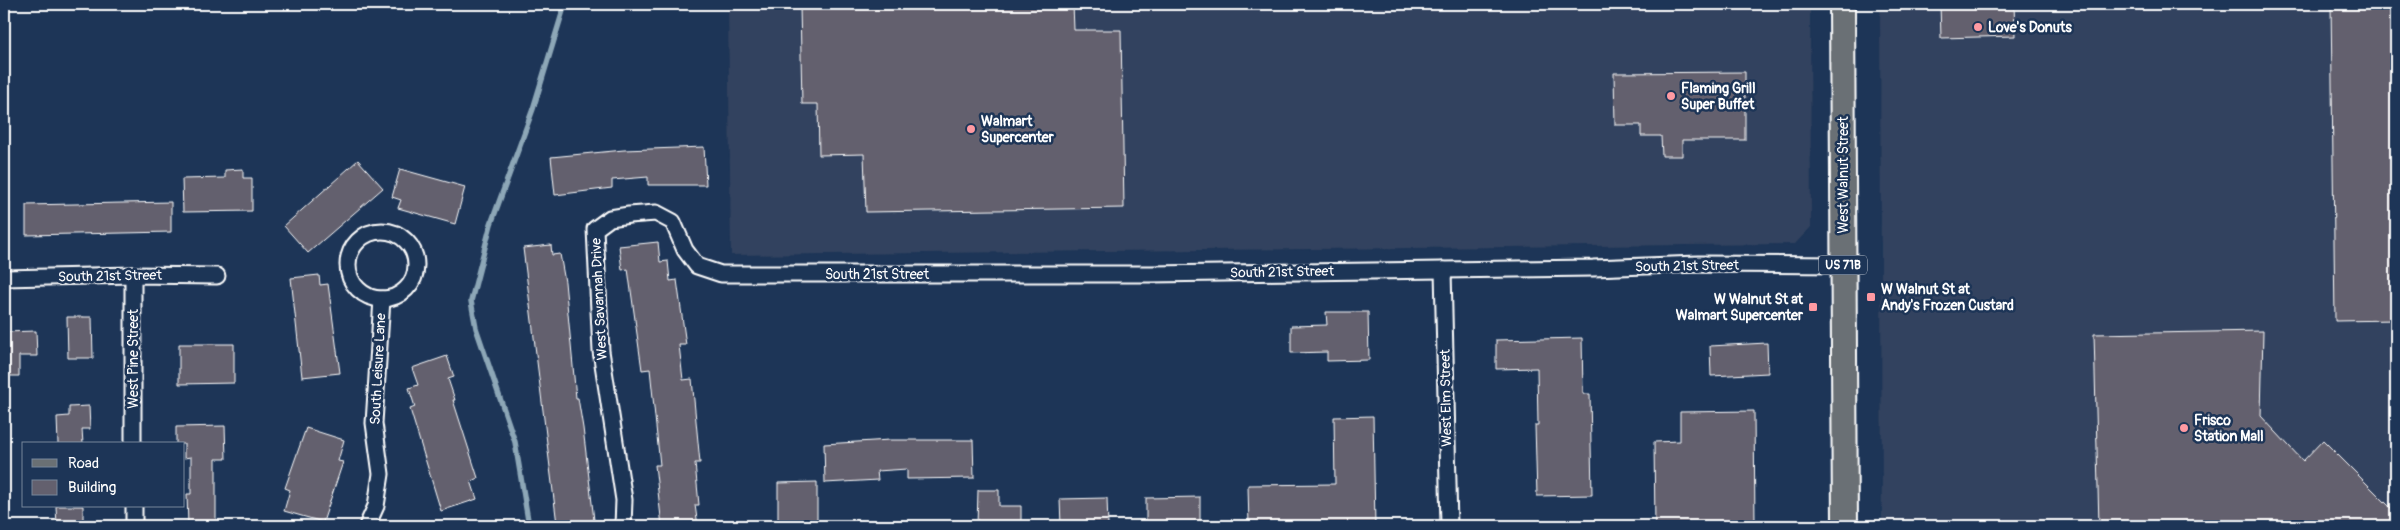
<svg xmlns="http://www.w3.org/2000/svg" width="2400" height="530" viewBox="0 0 2400 530" font-family="Pangolin,sans-serif">
	<style>
		.built { fill: #32425e }
		.lines { fill: none; stroke-linecap: round; stroke-linejoin: round }
		.stream { stroke: #8da7b7; stroke-width: 5.5 }
		.building { fill: #63606e; stroke: #fff }
		.street-casing { stroke: #fff; stroke-width: 19 }
		.primary-casing { stroke: #fff; stroke-width: 28 }
		.street { stroke: #1d3557; stroke-width: 15 }
		.primary { stroke: #6a7074; stroke-width: 24 }
		.poi-dot { fill: #ff9aa2; stroke: #1d3557; stroke-width: 2 }
		.labels { text-anchor: middle; dominant-baseline: central; stroke-width: 5; stroke-linejoin: round; paint-order: stroke }
		.shield { fill: #1d3557; stroke: #bbc2cd; stroke-width: 1 }
		.shield-label { font-size: 12px; font-weight: bold; fill: #fff }
		.poi-label { font-size: 14px; font-weight: bold; fill: #fff; stroke: #1d3557; text-anchor: start }
		.street-label { font-size: 14px; fill: #fff; stroke: #1d3557 }
	</style>
	<rect width="100%" height="100%" fill="#1d3557"/>
	<filter id="ink" filterUnits="userSpaceOnUse"><feTurbulence type="fractalNoise" baseFrequency=".02" numOctaves="2"/><feDisplacementMap in="SourceGraphic" scale="10" xChannelSelector="R" yChannelSelector="G"/><feConvolveMatrix kernelMatrix="1 2 1 2 8 2 1 2 1" color-interpolation-filters="sRGB"/></filter>
	<g filter="url(#ink)">
		<g class="built">
			<path d="M728,4h1082l1,223 -16,17 -1064,11z"/>
			<path d="M1880,4h516v522h-514z"/>
		</g>
		<g class="lines">
			<path class="stream" d="M529,526l-14,-84 -39,-114 -5,-27 20,-77 42,-115 32,-105"/>
		</g>
		<g class="building">
			<path d="M814,4h259l1,26h47l3,178 -258,4 -2,-58 -45,1 -1,-51h-16l-2,-98z"/>
			<path d="M1940,4h74l1,32 -74,2z"/>
			<path d="M2331,4h65v316l-61,1z"/>
			<path d="M1745,72v68h-63v16h-20l-1,-20h-20v-11h-26l-1,-52z"/>
			<path d="M704,147l2,38h-58v-8l-36,3v8l-57,7 -4,-38 73,-7z"/>
			<path d="M358,160l25,28 -75,65 -24,-27z"/>
			<path d="M243,169v9h9v33l-69,1 -1,-33 43,-1v-8z"/>
			<path d="M400,169l65,18 -10,37 -57,-16 3,-8 -9,-3z"/>
			<path d="M171,202v30l-145,3v-30z"/>
			<path d="M658,242l2,20 8,-1 2,20 7,-1 9,65h-7l4,35 9,-1 8,84h-5l4,42h-4l3,21h-36l-7,-61h5l-10,-96 -8,1 -14,-101 -6,1 -3,-24z"/>
			<path d="M551,245l1,10 8,-1 5,28 11,116h2l5,30 11,92 -37,4 -34,-276z"/>
			<path d="M319,275l1,10 8,-1 12,89 -38,4 -11,-99z"/>
			<path d="M1326,312h42l1,48 -42,1v-9l-36,1v-27l36,-1z"/>
			<path d="M67,317h25l1,41h-25z"/>
			<path d="M36,331l1,25h-18v20h-15v-44z"/>
			<path d="M2263,331l-2,85 42,45 20,-21 73,73v13h-297l-5,-192z"/>
			<path d="M1582,338l1,56h7l2,101 -55,1 -2,-71h3l-1,-57 -41,1v-29z"/>
			<path d="M1767,343l1,30 -57,3 -1,-30z"/>
			<path d="M179,344h55v39l-55,1z"/>
			<path d="M447,356l7,21 -6,2 7,21h-2l25,78 -7,3 6,18 -36,12 -31,-102 5,-2 -6,-19 9,-3 -6,-17z"/>
			<path d="M89,406l1,23h-8l1,15h-25l-1,-27 12,-1v-9z"/>
			<path d="M1754,411l1,115h-100l-1,-84 26,-1v-29z"/>
			<path d="M1373,416l2,110h-126l-1,-41 87,-1 -1,-67z"/>
			<path d="M225,426l1,33h-10v67h-28l-1,-32h4v-37l-7,1v-14h-8v-17z"/>
			<path d="M306,428l38,12 -6,21 5,1 -20,60 -39,-11 6,-21 -5,-2z"/>
			<path d="M890,440h83l1,38 -67,1v-10l-30,2 1,9 -53,3 -1,-39z"/>
			<path d="M817,482v44h-39v-43z"/>
			<path d="M978,490h21v16h22v20h-44z"/>
			<path d="M1200,497v29h-54v-28z"/>
			<path d="M1107,498l1,28h-47l-1,-27z"/>
			<path d="M56,506h27v20h-26z"/>
		</g>
		<g class="lines">
			<defs>
				<g id="street">
					<circle cx="382" cy="265" r="34"/>
					<path d="M1443,270l6,256"/>
					<path d="M133,275v169"/>
					<path d="M4,278l129,-3 84,1"/>
					<path d="M134,506v20"/>
					<path d="M367,526l9,-20 5,-32 -7,-51 8,-124"/>
					<path d="M623,526l1,-26 -23,-149 -6,-122 15,-11 19,-3 27,-2 17,9 12,28 12,16 24,8h429l443,-6 105,-4 145,1"/>
				</g>
				<path id="primary" d="M1842,4l3,522"/>
			</defs>
			<use href="#street" class="street-casing"/>
			<use href="#primary" class="primary-casing"/>
			<use href="#street" class="street"/>
			<use href="#primary" class="primary"/>
		</g>
	</g>
	<g class="poi-dot">
		<circle cx="1978" cy="27" r="5"/>
		<circle cx="1671" cy="96" r="5"/>
		<circle cx="971" cy="129" r="5"/>
		<rect x="1866" y="292" width="10" height="10" rx="2.5"/>
		<rect x="1808" y="302" width="10" height="10" rx="2.5"/>
		<circle cx="2184" cy="428" r="5"/>
	</g>
	<g class="labels">
		<rect class="shield" x="1819" y="255.5" width="48" height="19" rx="4"/>
		<g class="shield-label">
			<text x="1843" y="265">US 71B</text>
		</g>
		<g class="poi-label">
			<text x="1988" y="27">Love's Donuts</text>
			<text x="1681" y="88">Flaming Grill<tspan x="1681" dy="16">Super Buffet</tspan></text>
			<text x="981" y="121">Walmart<tspan x="981" dy="16">Supercenter</tspan></text>
			<text x="1881" y="289">W Walnut St at<tspan x="1881" dy="16">Andy's Frozen Custard</tspan></text>
			<text x="1803" y="299" text-anchor="end">W Walnut St at<tspan x="1803" dy="16">Walmart Supercenter</tspan></text>
			<text x="2194" y="420">Frisco<tspan x="2194" dy="16">Station Mall</tspan></text>
		</g>
		<g class="street-label">
			<text transform="translate(1843 175) rotate(-90)">West Walnut Street</text>
			<text transform="translate(1687 266) rotate(-1)">South 21st Street</text>
			<text transform="translate(1282 272) rotate(-1)">South 21st Street</text>
			<text x="877" y="274">South 21st Street</text>
			<text transform="translate(110 276) rotate(-1)">South 21st Street</text>
			<text transform="translate(599 299) rotate(-93)">West Savannah Drive</text>
			<text transform="translate(133 359) rotate(-90)">West Pine Street</text>
			<text transform="translate(378 369) rotate(-87)">South Leisure Lane</text>
			<text transform="translate(1446 398) rotate(-91)">West Elm Street</text>
		</g>
	</g>
	<rect width="2400" height="530" fill="none" stroke="#1d3557" stroke-width="20"/>
	<rect x="10" y="10" width="2380" height="510" fill="none" stroke="#fff" stroke-width="2" filter="url(#ink)"/>
	<rect x="22" y="442" width="162" height="65" fill="#1d3557" stroke="#77869a"/>
	<rect x="32" y="459" width="25" height="8" fill="#6a7074" stroke="#77869a"/>
	<text x="68" y="468" font-size="15" fill="#ffffff">Road</text>
	<rect x="32" y="480" width="25" height="15" fill="#63606e" stroke="#77869a"/>
	<text x="68" y="492" font-size="15" fill="#ffffff">Building</text>
</svg>
